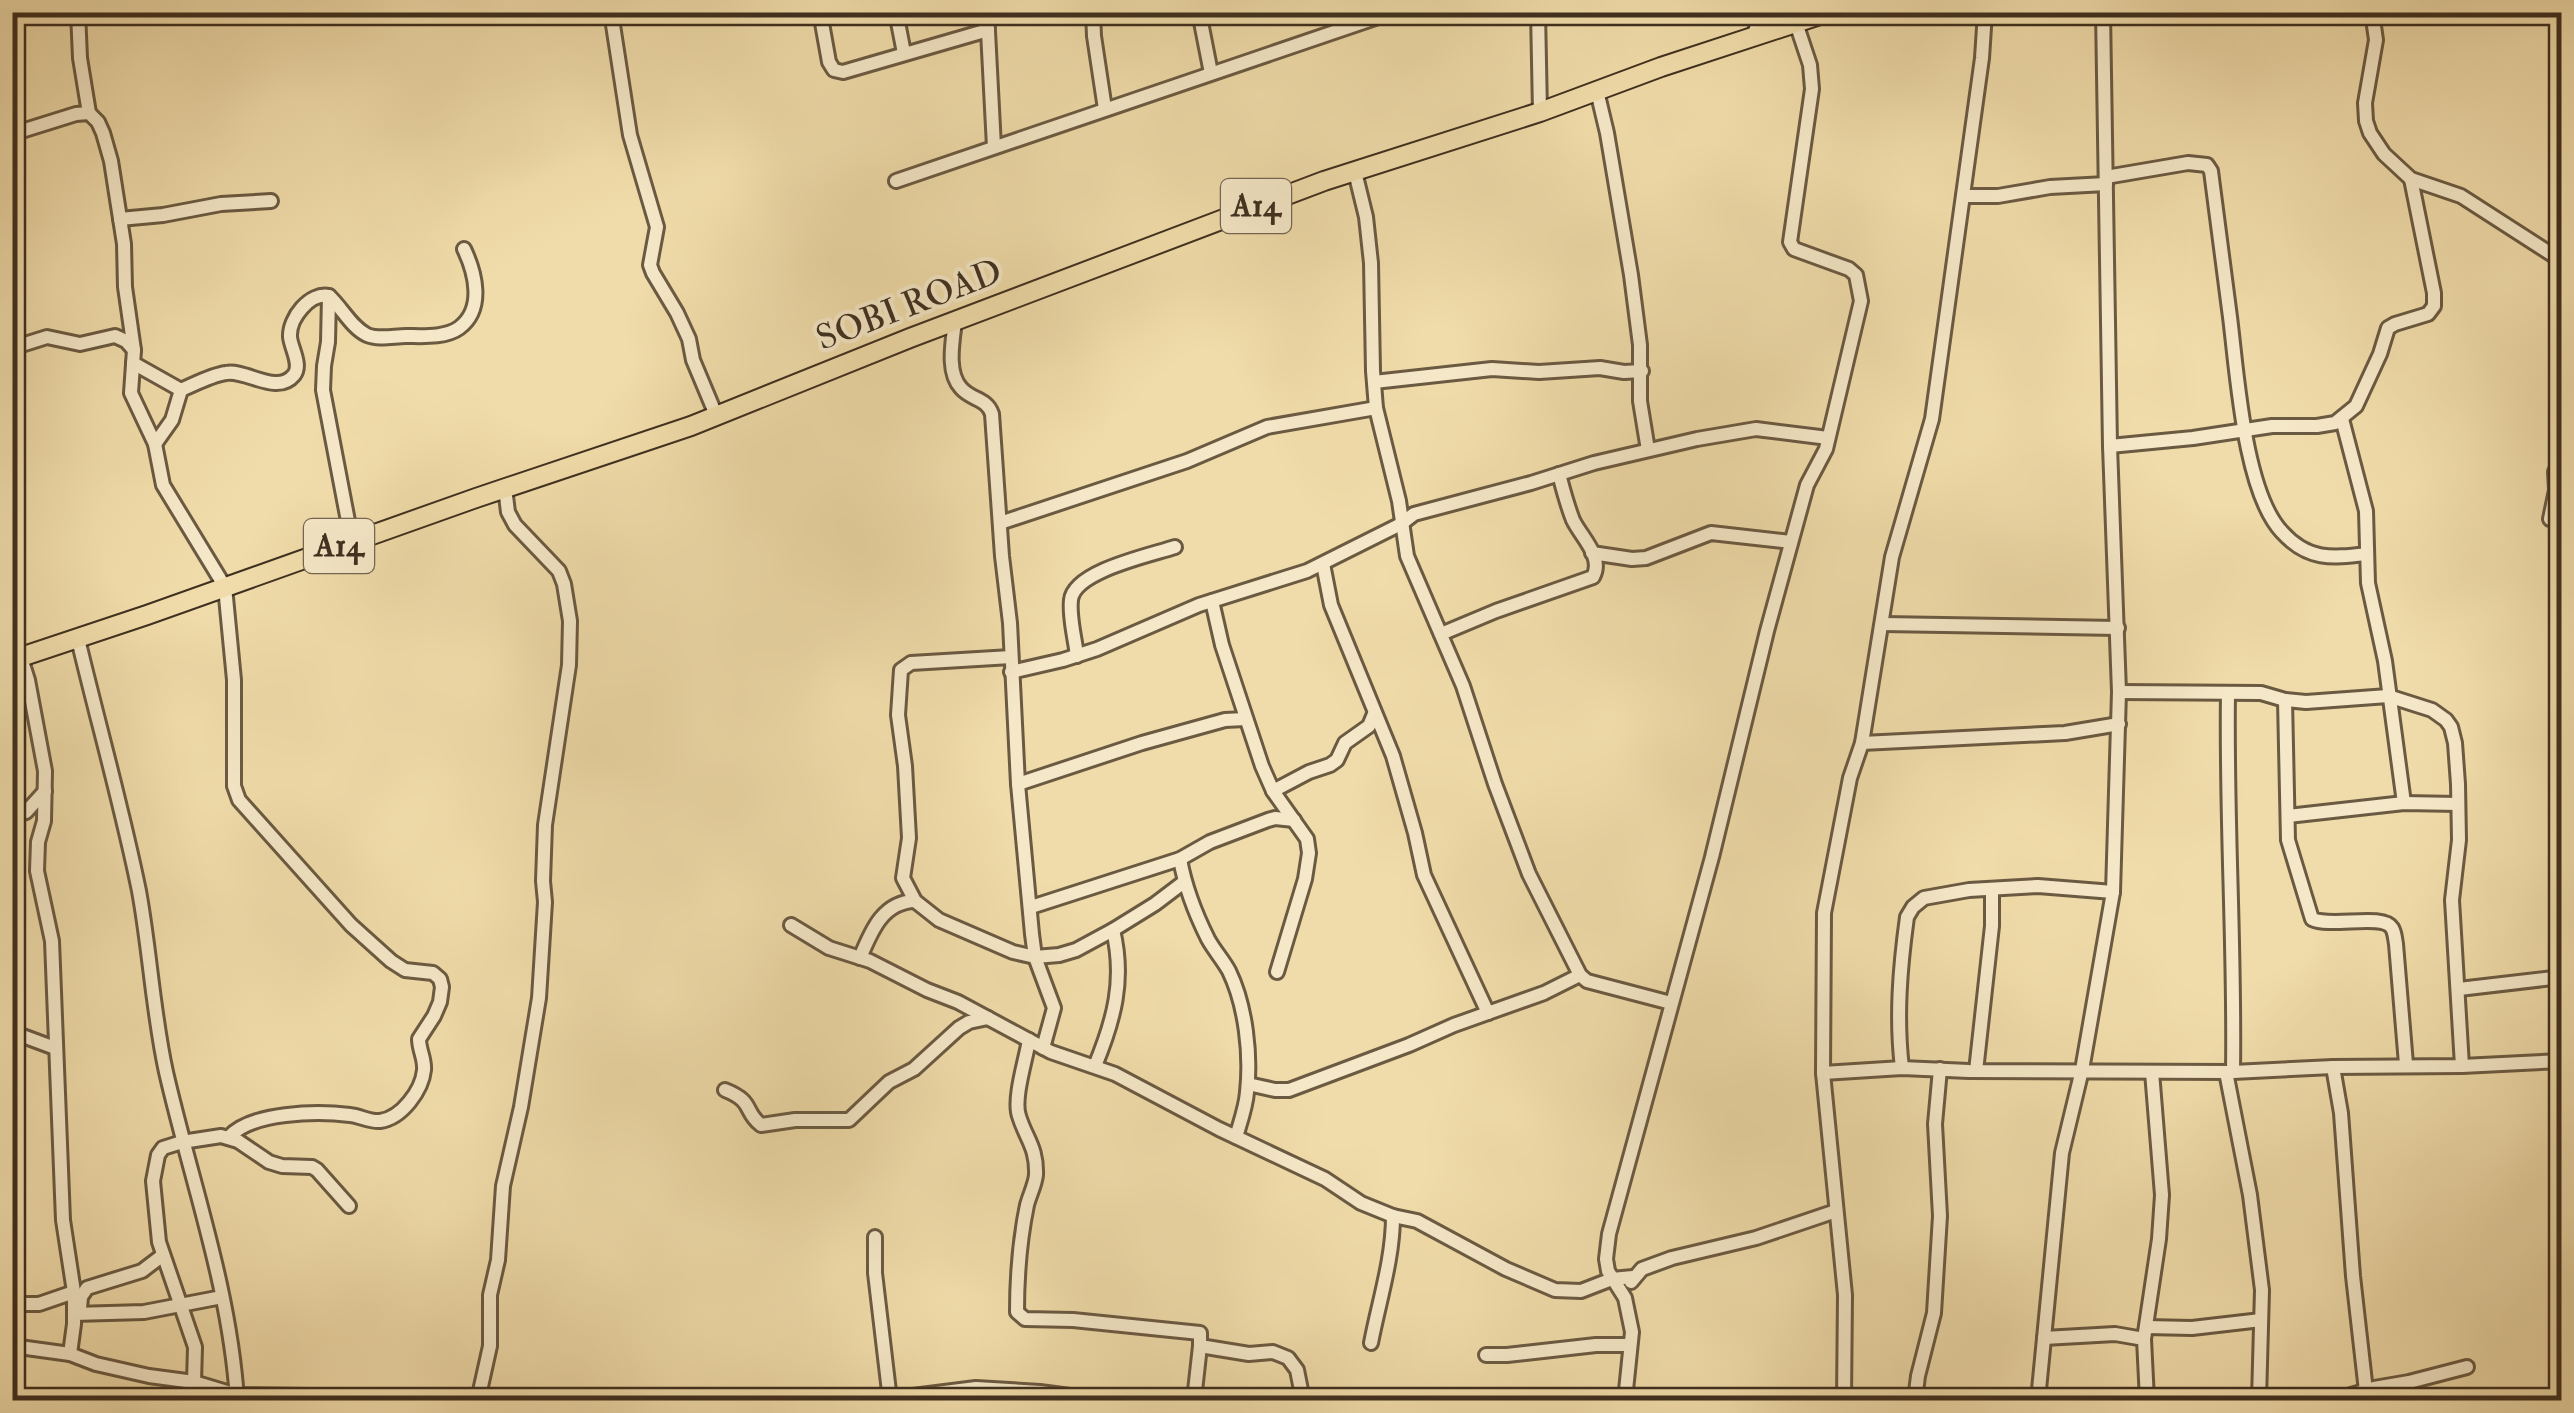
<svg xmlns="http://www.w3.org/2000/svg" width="2574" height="1413" viewBox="0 0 2574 1413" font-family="'IM FELL Double Pica',serif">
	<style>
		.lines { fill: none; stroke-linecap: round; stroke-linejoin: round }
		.minor-casing { stroke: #6b5a42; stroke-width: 18 }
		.highway-casing { stroke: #3f2f1f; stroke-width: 22 }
		.minor { stroke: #f5e8c8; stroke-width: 12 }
		.highway { stroke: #f0dcaa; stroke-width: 18 }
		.labels { text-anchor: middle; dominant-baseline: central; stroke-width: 8; stroke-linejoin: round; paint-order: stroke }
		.shield { fill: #f5e8c8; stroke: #766652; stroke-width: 2.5 }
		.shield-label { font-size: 32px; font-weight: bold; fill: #3f2f1f }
		.street-label { font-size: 35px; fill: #3f2f1f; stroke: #f5e8c8 }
	</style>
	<rect width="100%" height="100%" fill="#f0dcaa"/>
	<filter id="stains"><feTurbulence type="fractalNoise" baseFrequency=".002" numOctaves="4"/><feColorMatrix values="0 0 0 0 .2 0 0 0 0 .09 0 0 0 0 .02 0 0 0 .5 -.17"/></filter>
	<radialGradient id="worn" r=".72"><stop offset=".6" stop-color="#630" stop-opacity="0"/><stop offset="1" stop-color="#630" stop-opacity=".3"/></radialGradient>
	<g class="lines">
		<defs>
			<g id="minor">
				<path d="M78,12l2,46 9,55"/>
				<path d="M611,12l19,123 27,92 -7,38 3,8 24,40 12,26 4,21 23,55"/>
				<path d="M820,12l9,50 5,8 9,2 145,-42"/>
				<path d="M896,12l8,41"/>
				<path d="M987,12l7,135"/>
				<path d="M1093,12l1,24 11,73"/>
				<path d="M1199,12l12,61"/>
				<path d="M1538,12l2,100"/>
				<path d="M2372,12l4,28 -11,63 1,18 4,12 14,21 27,25 50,17 101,65"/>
				<path d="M1753,37l9,-25"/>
				<path d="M1597,91l10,42 24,142 9,70v56l8,49"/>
				<path d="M12,134l64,-20 13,-1 9,9 5,11 8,28 13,83 1,43 9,63 -3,43 24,51 8,41 62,102 9,93v106l5,14 112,125 40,36 14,9 28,3 7,6 2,8 -2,15 -6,14 -15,23c0,11 6,20 5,31 -2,20 -22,48 -44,51 -10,1 -20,-5 -30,-6 -33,-4 -99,-3 -121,22"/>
				<path d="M1355,172l11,45 5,46 2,108 3,37 23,93 8,55 56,130 32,98 34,90 51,101 7,6 84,22"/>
				<path d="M2106,177l82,-14 19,2 4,6c6,49 13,97 19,146 7,55 14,175 52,215 26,29 50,26 85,22"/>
				<path d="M896,181l497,-169"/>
				<path d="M1963,196h35l52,-9 56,-3"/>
				<path d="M120,219l43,-4 58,-11 50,-3"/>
				<path d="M329,296l-1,46 -4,24 -1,24 29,152"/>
				<path d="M955,321c-2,19 -9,51 6,67 10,12 26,10 31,26l10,142 8,67 8,161 14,150 3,23 19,51 -11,40"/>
				<path d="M12,348l35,-11 33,7 35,-8 11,5 8,9"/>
				<path d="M133,363l48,27"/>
				<path d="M1374,382l118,-13 47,3 61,-4 24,4 18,-1"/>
				<path d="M2342,419l24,92 2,72 17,78 19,142"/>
				<path d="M155,444l17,-24 9,-30c14,-6 30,-15 45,-17 20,-4 51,23 68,2 8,-10 -3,-27 -4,-38 -1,-19 20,-45 39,-41 13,12 22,31 38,39 12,5 27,1 39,1 16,0 39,2 53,-8 26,-19 16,-56 5,-79"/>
				<path d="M2110,446l83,-8 79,-12h45l18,-3 21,-17 24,-52 8,-26 7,-4 33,-10 6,-8v-13l-23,-114"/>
				<path d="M2550,519l6,-29 -1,-18 7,-15"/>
				<path d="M1000,523l187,-62 80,-34 109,-19"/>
				<path d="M1592,553l40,6 14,-1 65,-25 80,9"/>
				<path d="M1323,564l8,41 62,151 22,77 9,42 64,138"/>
				<path d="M1212,601l10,44 40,121 11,25 34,48 2,14 -4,26 -28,93"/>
				<path d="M1883,624l235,4"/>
				<path d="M1441,634l55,-23 97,-34c11,-20 -12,-40 -20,-57 -6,-15 -10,-31 -14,-46"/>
				<path d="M78,639c20,84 44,168 61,252 11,60 14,122 27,181 25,109 64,216 71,328"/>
				<path d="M1077,656c-2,-18 -8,-39 -6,-56 3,-29 80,-45 104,-53"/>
				<path d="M1011,657l-100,6 -10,7 -3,45 7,51 4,72 -6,40 12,23 24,19 74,32 22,5 24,-2 17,-5 37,-20 42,-26 29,-22"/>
				<path d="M21,658l7,22 17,91 -1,50 -6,21 -1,29 15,70 11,279 11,72v32l-4,30"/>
				<path d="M1011,672l52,-12 34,-11 102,-44 108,-34 94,-47 13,-10 117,-31 63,-20 103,-24 59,-10 72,9"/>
				<path d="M2119,692l142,1 24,7 21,2 82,-6 44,14 14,10 5,7 4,16 3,41 1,56 -7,60 10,166"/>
				<path d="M2228,693c-2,126 7,253 5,379"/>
				<path d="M2285,700l3,140 24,79c19,9 71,-6 80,9 3,5 3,11 4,16l10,120"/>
				<path d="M1862,743l203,-10 54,-9"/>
				<path d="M1018,784l124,-41 83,-23 20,-1"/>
				<path d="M1273,791l36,-19 21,-7 7,-5 8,-17 24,-17 5,-12"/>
				<path d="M12,816l14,-4 19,-21"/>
				<path d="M2288,816l116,-13 54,1"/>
				<path d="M1180,859c5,28 15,54 28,80 6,11 15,21 21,32 17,35 22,84 18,121 -1,15 -7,31 -11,45"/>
				<path d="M1031,907l149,-48 30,-17 58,-22 7,-2 19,2"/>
				<path d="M791,925l38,23 41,13 57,29 31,12 93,50 64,22 104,55 106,50 36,24 32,13 24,5 89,48 49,21 26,1 31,-12 21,-2"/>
				<path d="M860,958c11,-26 22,-56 55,-57"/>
				<path d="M2459,989l103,-12"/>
				<path d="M12,1032l43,16"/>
				<path d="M1029,1040c-3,19 -16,59 -10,76 7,23 18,31 17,59 -1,10 -6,19 -9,30 -7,34 -10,72 -10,107l8,7 48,1 127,13v13l49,8 24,-2 15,6 9,12 6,30"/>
				<path d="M1095,1066c19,-46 30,-86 18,-136"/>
				<path d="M2333,1067l8,46 12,163 13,115"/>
				<path d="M1902,1068c-6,-51 -2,-100 5,-151l6,-10 11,-9 45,-8 69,-4 75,6"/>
				<path d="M1976,1071l16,-145v-37"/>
				<path d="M2226,1072l24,123 12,95 -3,110"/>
				<path d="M1823,1073l79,-5 67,3 264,1 100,-5 129,-1 100,-5"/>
				<path d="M1248,1084l27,6h14l120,-45 45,-20 90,-32 36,-18"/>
				<path d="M725,1090c30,12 18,21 36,35l34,-5h54l40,-38 25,-13 45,-41 10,-6 19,-4"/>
				<path d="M875,1237v36l15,127"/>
				<path d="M1631,1282l11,-13 30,-11 84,-20 80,-27"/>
				<path d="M12,1304h27l35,-12"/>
				<path d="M80,1309l1,-12 6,-9 55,-17 21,-16"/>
				<path d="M74,1314l70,-2 78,-15"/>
				<path d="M2146,1327l46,1 69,-8"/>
				<path d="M2044,1338l71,-4 29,5"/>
				<path d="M1371,1343c8,-42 22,-84 22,-127"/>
				<path d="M12,1346l58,8 26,10 53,12 45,6 43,13 145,2 31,3"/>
				<path d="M1486,1355h21l89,-10h34"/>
				<path d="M194,1382l1,-35 -36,-105 -6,-61 5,-26 5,-7 19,-6 39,-6 17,5 31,21 13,4 30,1 5,3 32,36"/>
				<path d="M889,1399l87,-11 64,4 60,8"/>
				<path d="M478,1400l12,-54v-51l8,-35 5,-74 18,-79 18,-109 6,-96 -2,-21 2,-56 24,-160 1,-44 -6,-37 -5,-13 -44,-46 -7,-13 -3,-24"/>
				<path d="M1194,1400l6,-54"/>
				<path d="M1625,1400l7,-68 -7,-34 -17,-27 -2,-12 3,-25 103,-377 55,-226 40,-146 19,-36 35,-148 -5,-26 -7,-6 -55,-20 -4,-7 22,-153 -2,-24 -14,-42"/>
				<path d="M1844,1400l1,-105 -22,-222 1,-160 26,-135 12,-35 30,-186 40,-138 50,-361 3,-46"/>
				<path d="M1915,1400l3,-24 16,-63 6,-97 -5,-92 5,-55"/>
				<path d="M2038,1400l24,-247 20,-83 31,-178 6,-200 -9,-246 -7,-434"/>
				<path d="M2147,1400l-3,-61 15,-100 3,-44 -10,-123"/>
				<path d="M2334,1400l40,-12 35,-6 58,-15"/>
			</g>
			<path id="highway" d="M12,660l135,-45 329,-117 215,-72 219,-88 414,-157 216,-69 121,-45 168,-55"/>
		</defs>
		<use href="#minor" class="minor-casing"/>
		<use href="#highway" class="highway-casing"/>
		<use href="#minor" class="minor"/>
		<use href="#highway" class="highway"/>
	</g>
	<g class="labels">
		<g class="shield">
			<rect x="1221" y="179" width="70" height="54" rx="8"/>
			<rect x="304" y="519" width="70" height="54" rx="8"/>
		</g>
		<g class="shield-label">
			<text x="1256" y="206">A14</text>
			<text x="339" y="546">A14</text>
		</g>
		<g class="street-label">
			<text transform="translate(909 305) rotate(-21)">SOBI ROAD</text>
		</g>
	</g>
	<rect width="2574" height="1413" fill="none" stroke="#f0dcaa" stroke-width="50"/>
	<rect x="15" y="15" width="2544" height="1383" fill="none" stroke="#3f2f1f" stroke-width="5"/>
	<rect x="25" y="25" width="2524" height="1363" fill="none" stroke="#3f2f1f" stroke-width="2.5"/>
	<rect width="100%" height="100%" filter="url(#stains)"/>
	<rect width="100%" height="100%" fill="url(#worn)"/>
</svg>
